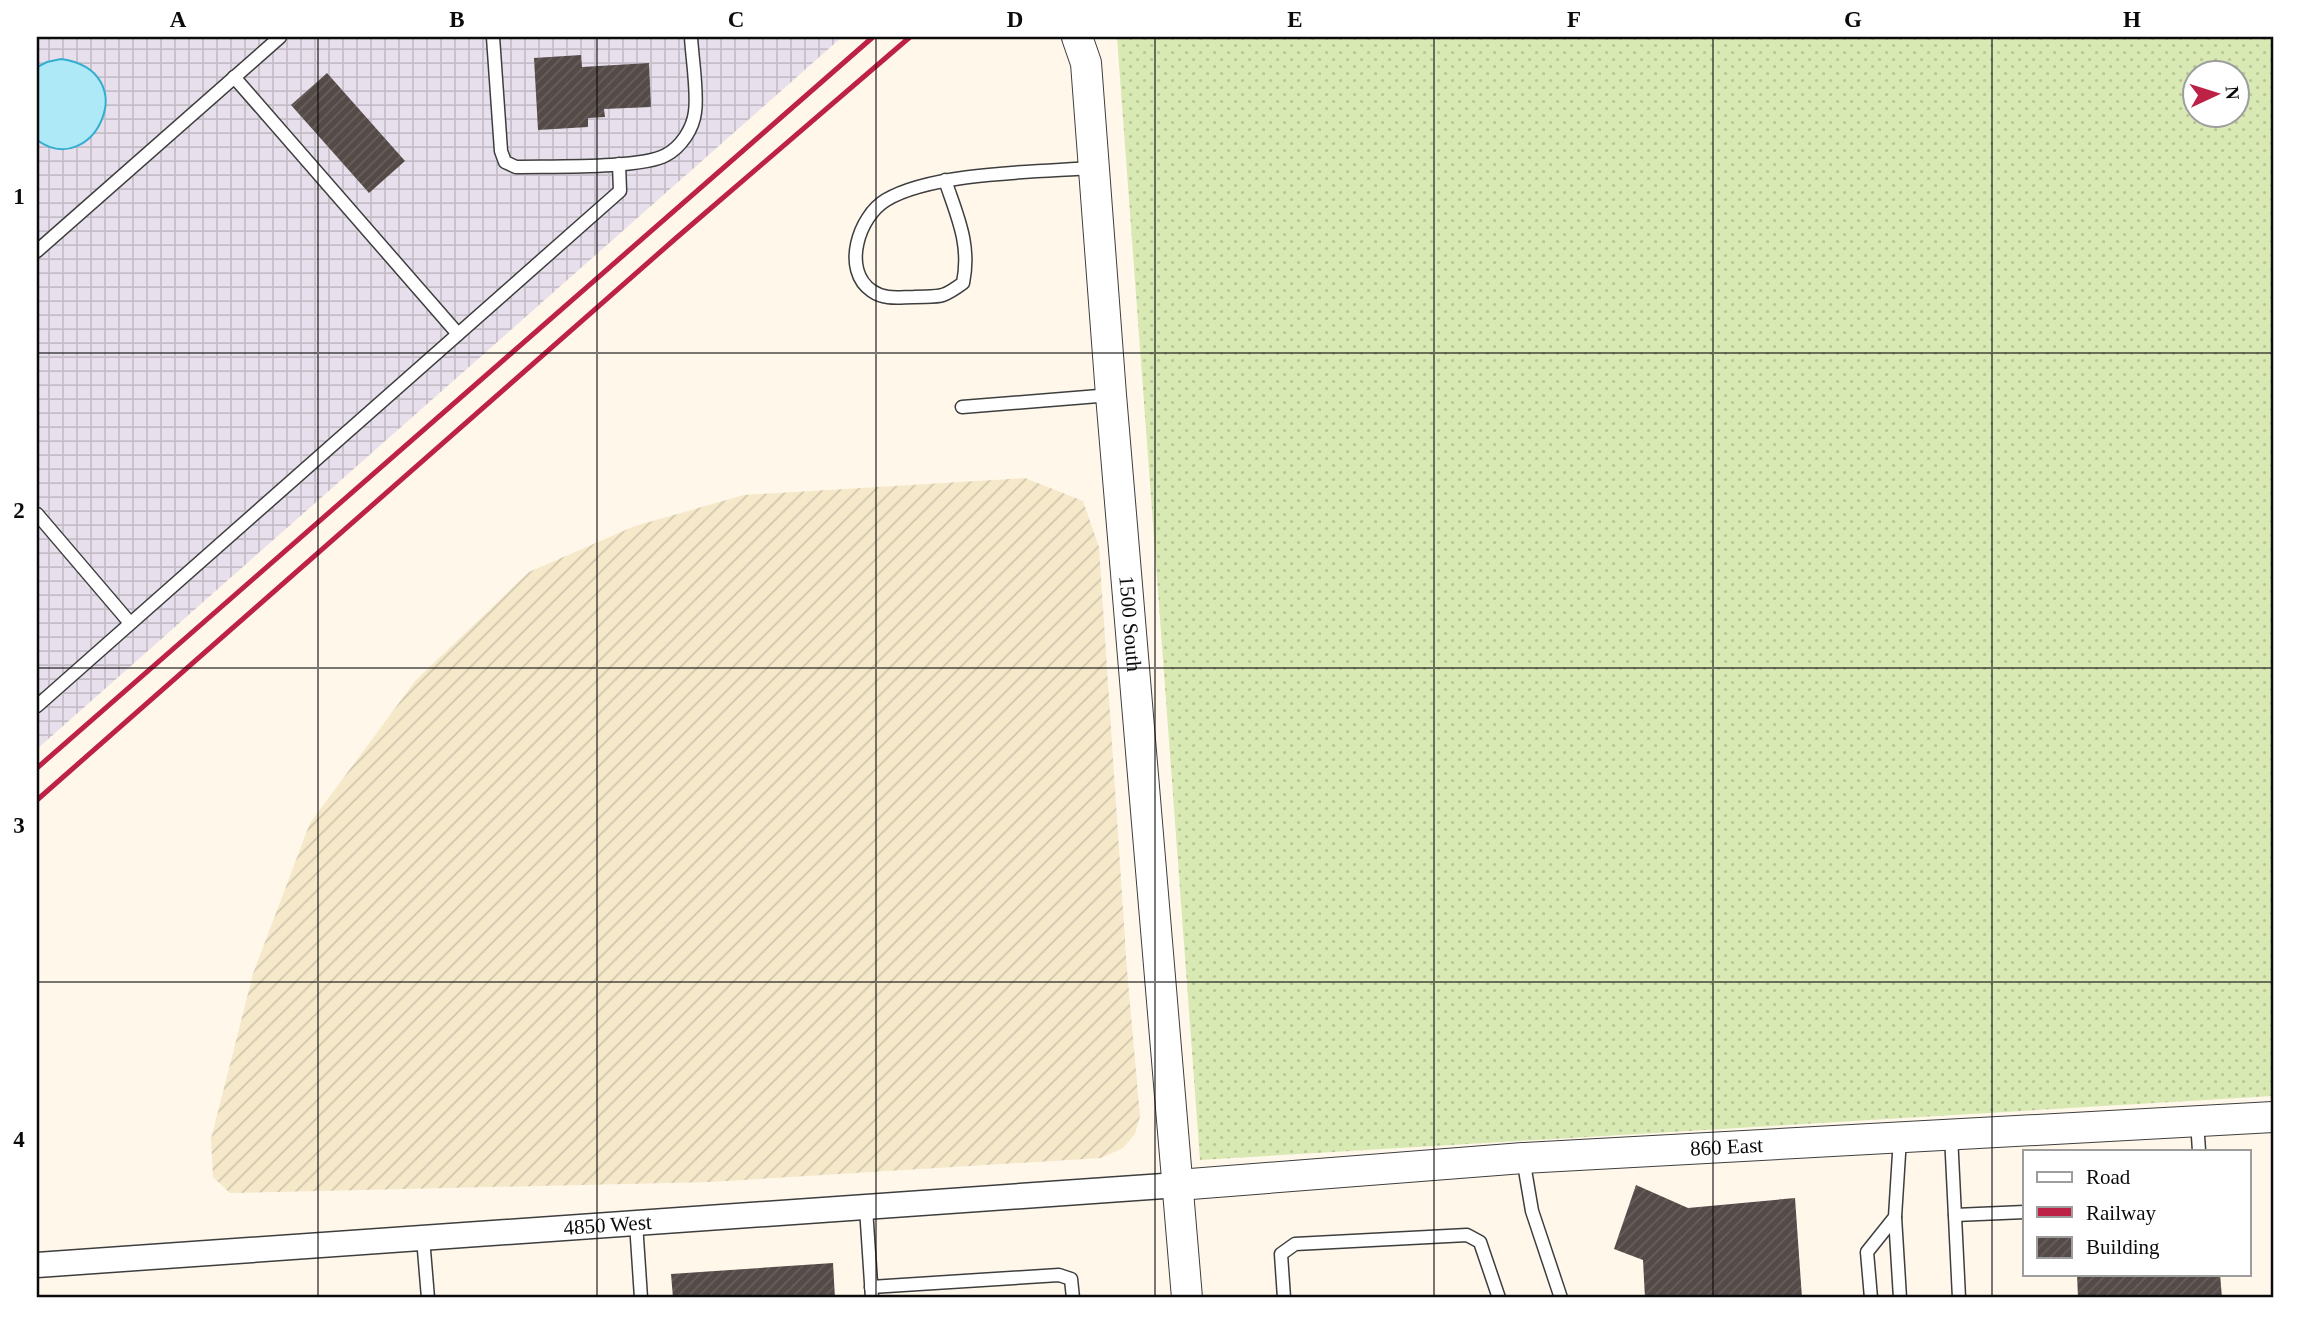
<svg xmlns="http://www.w3.org/2000/svg" width="2310" height="1335" viewBox="0 0 2310 1335" font-family="'Times New Roman',serif">
	<style>
		.industrial { fill: url(#industrial-grid) }
		.farmland { fill: url(#farmland-furrows) }
		.grass { fill: url(#grass-dots); fill-rule: evenodd }
		.water { fill: #ade9f7; stroke: #33aed0; stroke-width: 2 }
		.building { fill: url(#building-hatch) }
		.lines { fill: none; stroke-linecap: round; stroke-linejoin: round }
		.service-casing { stroke: #3e3e3e; stroke-width: 15 }
		.minor-casing { stroke: #3e3e3e; stroke-width: 27 }
		.tertiary-casing { stroke: #3e3e3e; stroke-width: 32 }
		.service { stroke: #fff; stroke-width: 12 }
		.minor { stroke: #fff; stroke-width: 24 }
		.tertiary { stroke: #fff; stroke-width: 30 }
		.rail { stroke: #bd2145; stroke-width: 5 }
		.grid { fill: none; stroke: #0b0b0b; stroke-width: 2; stroke-opacity: 0.55 }
		.labels { text-anchor: middle; dominant-baseline: central; stroke-width: 7; stroke-linejoin: round; paint-order: stroke }
		.street-label { font-size: 21px; fill: #0b0b0b; stroke: #fff }
		.neatline { fill: none; stroke: #0b0b0b; stroke-width: 2.5 }
		.grid-label { font-size: 23px; text-anchor: middle; font-weight: bold; fill: #0b0b0b }
	</style>
	<defs>
		<pattern id="industrial-grid" width="8" height="8" patternUnits="userSpaceOnUse" patternTransform="scale(1.75)"><rect width="8" height="8" fill="#e7dfeb"/><path d="M0 4h8M4 0v8" fill="none" stroke="#c5bec8"/></pattern>
		<pattern id="farmland-furrows" width="10" height="10" patternUnits="userSpaceOnUse" patternTransform="scale(1.75)"><rect width="10" height="10" fill="#f5e9ca"/><path d="M-1 1l2-2M0 10L10 0M9 11l2-2" fill="none" stroke="#d1c6ac"/></pattern>
		<pattern id="grass-dots" width="8" height="8" patternUnits="userSpaceOnUse" patternTransform="scale(1.75)"><rect width="8" height="8" fill="#d9e9b3"/><path d="M2 2h.1M6 6h.1" fill="none" stroke="#b9c699" stroke-width="1.8" stroke-linecap="round"/></pattern>
		<pattern id="building-hatch" width="6" height="6" patternUnits="userSpaceOnUse" patternTransform="scale(1.75)"><rect width="6" height="6" fill="#544a47"/><path d="M-1 1l2-2M0 6l6-6M5 7l2-2" fill="none" stroke="#68605d"/></pattern>
	</defs>
	<rect width="100%" height="100%" fill="#fff7ea"/>
	<path class="industrial" d="M37,37h805l-805,712z"/>
	<path class="farmland" d="M1025,478l58,23 16,46 28,423 13,146 -5,18 -12,14 -22,10 -391,24 -480,11 -17,-16 -2,-38 42,-165 57,-151 106,-143 113,-108 106,-46 109,-31z"/>
	<path class="grass" d="M1117,37h1156v1059l-1073,64zM2194,74h42v42h-42z"/>
	<path class="water" d="M61,59c85,12 32,122 -24,81v-73l10,-5z"/>
	<g class="building">
		<path d="M581,55l1,12 67,-4 2,44 -47,2 1,8 -17,1v9l-50,3 -4,-72z"/>
		<path d="M327,73l78,88 -36,32 -78,-88z"/>
		<path d="M1636,1185l52,23 107,-10 7,100h-157l-2,-38 -29,-11z"/>
		<path d="M833,1263l2,35h-162l-2,-24z"/>
		<path d="M2077,1274h143l2,24h-144z"/>
	</g>
	<g class="lines">
		<defs>
			<g id="service">
				<path d="M493,37l8,114 4,11 11,5c32,-1 125,2 150,-12 15,-8 27,-26 29,-43 3,-19 -3,-55 -4,-75"/>
				<path d="M234,77l224,257"/>
				<path d="M945,180c12,36 26,64 18,103 -22,16 -22,13 -49,14 -15,0 -29,3 -42,-6 -31,-21 -13,-75 14,-91 47,-28 151,-28 207,-32"/>
				<path d="M37,251l243,-214"/>
				<path d="M962,407l149,-12"/>
				<path d="M37,514l93,109"/>
				<path d="M37,706l583,-515 -1,-27"/>
				<path d="M2197,1121l2,30"/>
				<path d="M1951,1135l8,163"/>
				<path d="M1523,1158l9,53 29,87"/>
				<path d="M866,1208l6,90"/>
				<path d="M1955,1215l70,-3"/>
				<path d="M1895,1217l5,81"/>
				<path d="M636,1223l5,75"/>
				<path d="M423,1238l5,60"/>
				<path d="M871,1287l188,-12 12,4 2,19"/>
				<path d="M1284,1298l-3,-44 14,-10 172,-9 13,7 19,56"/>
				<path d="M1871,1298l-4,-46 28,-35 5,-79"/>
			</g>
			<g id="minor">
				<path id="s1" d="M37,1265l1141,-80"/>
			</g>
			<g id="tertiary">
				<path id="s2" d="M1077,37l9,26 25,332 76,903"/>
				<path id="s3" d="M1178,1185l345,-27 750,-41"/>
			</g>
		</defs>
		<use href="#service" class="service-casing"/>
		<use href="#minor" class="minor-casing"/>
		<use href="#tertiary" class="tertiary-casing"/>
		<use href="#service" class="service"/>
		<use href="#minor" class="minor"/>
		<use href="#tertiary" class="tertiary"/>
		<g class="rail">
			<path d="M37,768l836,-731"/>
			<path d="M37,800l638,-561 235,-202"/>
		</g>
	</g>
	<path class="grid" d="M318,37v1261M597,37v1261M876,37v1261M1155,37v1261M1434,37v1261M1713,37v1261M1992,37v1261M37,353h2236M37,668h2236M37,982h2236"/>
	<g class="labels">
		<g class="street-label">
			<text stroke="none"><textPath href="#s2" startOffset="590">1500 South</textPath></text>
			<text stroke="none"><textPath href="#s3" startOffset="550">860 East</textPath></text>
			<text stroke="none"><textPath href="#s1" startOffset="572">4850 West</textPath></text>
		</g>
	</g>
	<rect width="2310" height="1335" fill="none" stroke="#ffffff" stroke-width="77"/>
	<rect x="2023" y="1150" width="228" height="126" fill="#ffffff" stroke="#9d9d9d" stroke-width="2"/>
	<rect x="2037" y="1172" width="35" height="10" fill="#ffffff" stroke="#9d9d9d" stroke-width="2"/>
	<text x="2086" y="1184" font-size="21" fill="#0b0b0b">Road</text>
	<rect x="2037" y="1207" width="35" height="10" fill="#bd2145" stroke="#9d9d9d" stroke-width="2"/>
	<text x="2086" y="1220" font-size="21" fill="#0b0b0b">Railway</text>
	<rect x="2037" y="1237" width="35" height="21" fill="url(#building-hatch)" stroke="#9d9d9d" stroke-width="2"/>
	<text x="2086" y="1254" font-size="21" fill="#0b0b0b">Building</text>
	<g transform="translate(2216 94) rotate(86)"><circle r="33" fill="#ffffff" stroke="#9d9d9d" stroke-width="2"/>
	<path d="M0-5L12 26L0 18L-12 26Z" fill="#bd2145"/>
	<text y="-10" font-size="19" font-weight="bold" text-anchor="middle" fill="#0b0b0b">N</text>
	</g>
	<rect x="38" y="38" width="2234" height="1258" class="neatline"/>
	<g class="grid-label">
		<text x="178" y="27">A</text>
		<text x="457" y="27">B</text>
		<text x="736" y="27">C</text>
		<text x="1015" y="27">D</text>
		<text x="1295" y="27">E</text>
		<text x="1574" y="27">F</text>
		<text x="1853" y="27">G</text>
		<text x="2132" y="27">H</text>
		<text x="19" y="204">1</text>
		<text x="19" y="518">2</text>
		<text x="19" y="833">3</text>
		<text x="19" y="1147">4</text>
	</g>
</svg>
